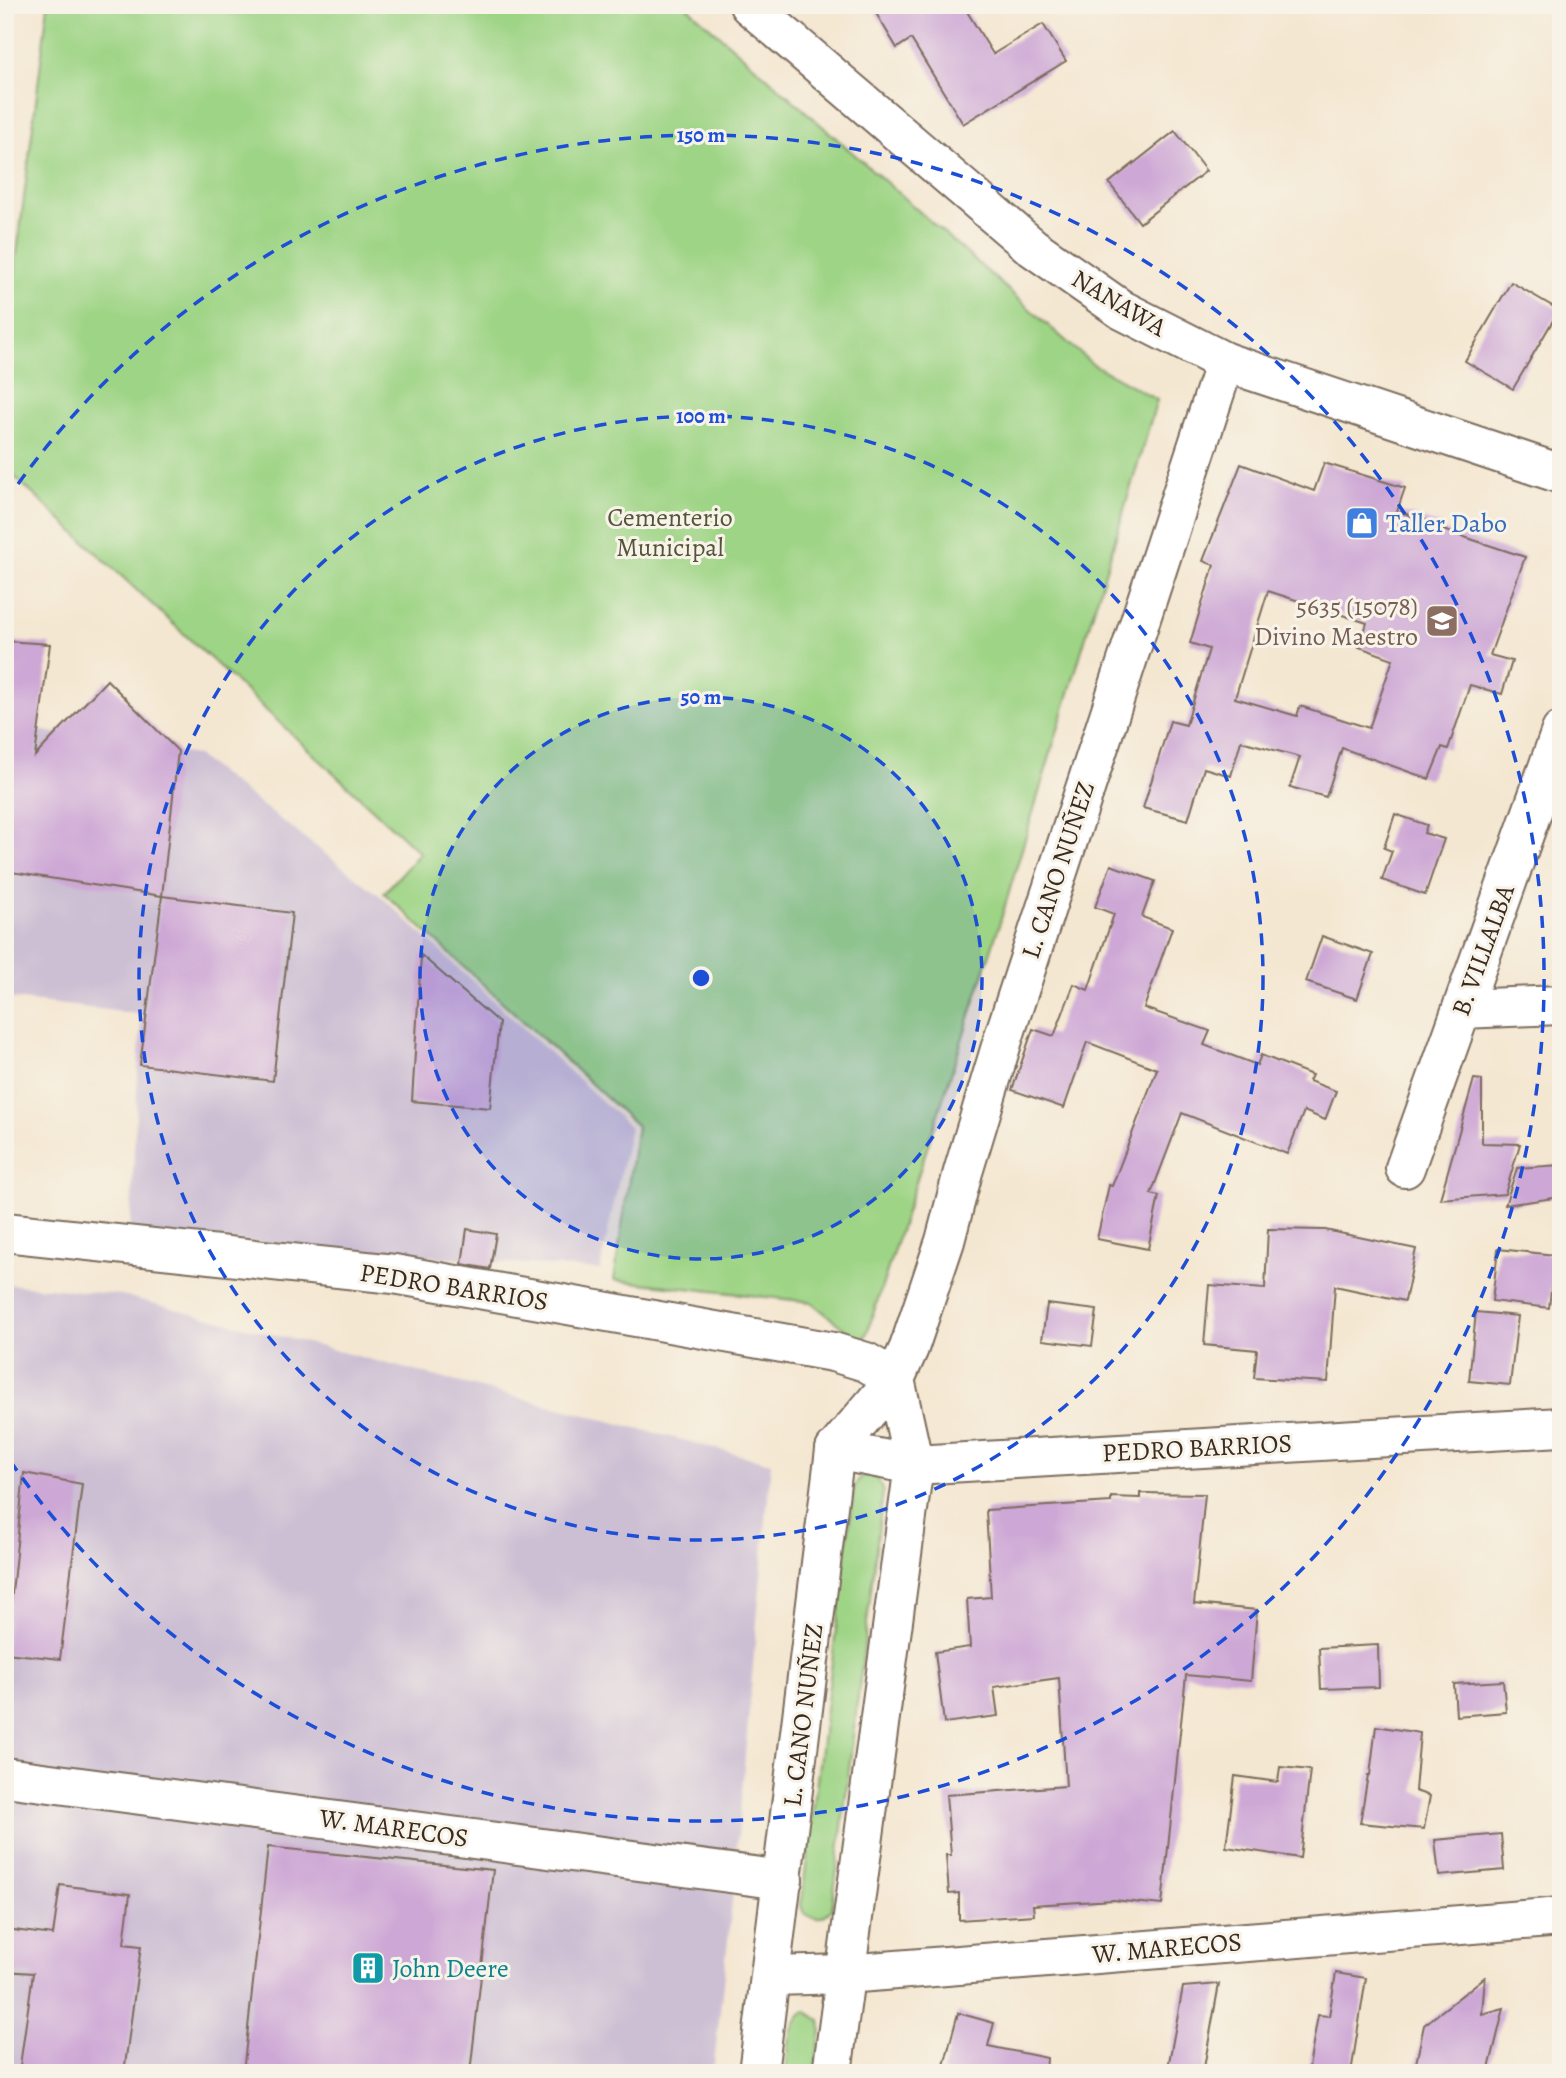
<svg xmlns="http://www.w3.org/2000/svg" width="1566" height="2078" viewBox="0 0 1566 2078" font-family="Alegreya,serif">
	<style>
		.industrial { fill: #ccbed3 }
		.green { fill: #9ed485; stroke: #6c7f52; stroke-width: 2 }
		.building { fill: #cda7d5; fill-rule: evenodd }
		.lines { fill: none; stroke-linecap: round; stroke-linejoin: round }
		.minor-casing { stroke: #7c6c5d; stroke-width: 42 }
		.minor { stroke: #fff; stroke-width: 38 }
		.ring { fill: none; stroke: #1d4ed8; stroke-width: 3.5; stroke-dasharray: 12 9 }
		.labels { text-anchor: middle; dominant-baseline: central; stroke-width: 6; stroke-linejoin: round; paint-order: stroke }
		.street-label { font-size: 26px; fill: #3b2a1e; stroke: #f7f3e8 }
		.park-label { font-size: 26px; fill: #545438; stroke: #f7f3e8 }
		.shop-label { font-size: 26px; fill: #366cbe; stroke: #f7f3e8; text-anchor: start }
		.education-label { font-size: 26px; fill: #785e54; stroke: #f7f3e8; text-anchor: end }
		.culture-label { font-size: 26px; fill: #0d838f; stroke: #f7f3e8; text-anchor: start }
		.centre { fill: #1d4ed8; stroke: #f7f3e8; stroke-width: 3.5 }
		.ring-label { font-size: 21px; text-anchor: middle; font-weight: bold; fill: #1d4ed8; stroke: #f7f3e8; stroke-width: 6; stroke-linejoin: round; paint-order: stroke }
	</style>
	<rect width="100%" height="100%" fill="#f7f3e8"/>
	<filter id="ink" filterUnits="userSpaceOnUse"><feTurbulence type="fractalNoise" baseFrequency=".0143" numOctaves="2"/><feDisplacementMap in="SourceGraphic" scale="14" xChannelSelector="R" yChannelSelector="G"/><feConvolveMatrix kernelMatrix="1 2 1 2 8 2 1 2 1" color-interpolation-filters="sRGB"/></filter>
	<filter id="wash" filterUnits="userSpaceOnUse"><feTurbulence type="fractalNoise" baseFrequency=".00686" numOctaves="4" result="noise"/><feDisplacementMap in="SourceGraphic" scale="28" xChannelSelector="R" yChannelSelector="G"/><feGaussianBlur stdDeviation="1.57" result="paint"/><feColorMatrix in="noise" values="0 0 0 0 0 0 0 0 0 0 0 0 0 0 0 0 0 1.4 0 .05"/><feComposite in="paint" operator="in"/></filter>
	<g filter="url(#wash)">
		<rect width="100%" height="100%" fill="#f4e7d1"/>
		<g class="industrial">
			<path d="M5,725l191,30 187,143 247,229 -30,143 -470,-38 11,-218 -136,-16z"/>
			<path d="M5,1284l116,11 650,168 -40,450 -18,160h-708z"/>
		</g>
		<g class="green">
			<path d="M48,5h637l406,358 66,37 -159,529 -132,407 -7,5 -48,-39 -197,-22 23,-154 -253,-233 36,-40 -415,-385v-118z"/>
			<path d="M867,1474c10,3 14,8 16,18l-51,417c-9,10 -17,11 -28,4l-3,-7 53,-418 5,-9z"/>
			<path d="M805,2011l15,9 1,9 -6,44h-29c3,-20 1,-51 19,-62z"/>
		</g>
		<g id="blocks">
			<g class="building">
				<path d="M871,5h92l30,49 50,-30 23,37 -103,63 -52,-85 -14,9z"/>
				<path d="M1175,131l31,40 -66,52 -31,-40z"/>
				<path d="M1511,282l48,28 -46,79 -48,-28z"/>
				<path d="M1324,463l81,25 -8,23 47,15 -1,4 82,27 -35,98 22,6 -10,33 -32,-9 -22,64 -6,-2 -13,32 -87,-31 -16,49 -36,-10 10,-30 -59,-16 -10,35 -27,-8 -16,52 -45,-12 27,-87 16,4 23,-76 -19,-6 24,-78 -11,-4 38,-97 73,27zM1268,591l99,32 -8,24 34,12 -24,69 -69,-22 -3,10 -62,-18z"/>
				<path d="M5,641l45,3 -15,112 72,-76 71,71 -16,145 -157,-25z"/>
				<path d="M1395,814l32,11 -3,8 20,6 -19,56 -43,-15 10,-29 -8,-3z"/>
				<path d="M1111,865l44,16 -13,36 30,11 -28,80 66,23 -6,14 53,20 4,-10 51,20 -3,6 27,10 -11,29 -21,-9 -17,43 -105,-41 -31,81 8,2 -11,53 -51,-10 12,-54 3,1 45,-117 -70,-27 -23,66 -52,-18 21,-61 21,7 20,-52 14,6 26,-76 -19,-7z"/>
				<path d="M162,896l130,17 -19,168 -133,-16z"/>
				<path d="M1322,936l51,18 -16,45 -51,-17z"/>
				<path d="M421,955l78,68 -9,85 -78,-7z"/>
				<path d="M1474,1079l8,1v63l38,1 -15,50 -65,5z"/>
				<path d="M1561,1165v32l-56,8 12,-37z"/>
				<path d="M467,1229l29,5 -6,35 -28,-5z"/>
				<path d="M1268,1229l57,1 91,19 -11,52 -70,-15 -7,96 -74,-4 3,-28 -53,-5 5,-60 56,4z"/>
				<path d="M1498,1249l57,6 -6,53 -57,-7z"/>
				<path d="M1047,1304l50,6 -5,36 -50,-6z"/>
				<path d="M1476,1312l42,4 -8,69 -41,-4z"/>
				<path d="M24,1473l58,11 -22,175 -54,-6z"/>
				<path d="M1140,1493l65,1 -11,110 63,6 -6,71 -65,-6 -24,230 -49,-5 -80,5 1,10 -75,5v-27l-10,1 -3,-39h5l-5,-60 120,-9 -7,-108 -65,9 4,29 -54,7 -9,-71 35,-5 -3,-48 24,-2 -5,-87 125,-8v-5l29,1z"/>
				<path d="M1378,1645l1,42 -58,2 -2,-41z"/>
				<path d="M1503,1681l3,31 -50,4 -2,-32z"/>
				<path d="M1376,1726l44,7 -5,58 15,5 -6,33 -64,-6 8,-48h2z"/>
				<path d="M1280,1767l30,3 -10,88 -74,-11 9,-71 43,6z"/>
				<path d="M1501,1834l3,36 -65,6 -4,-36z"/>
				<path d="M268,1847l225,23 -23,203h-227z"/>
				<path d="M60,1885l70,9 -6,50 17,2 -17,127h-105l14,-100 -28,-2v-42l48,6z"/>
				<path d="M1336,1973l30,5 -15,95h-43l10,-58 11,1z"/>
				<path d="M1485,1977l-3,37 22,-6 -16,65h-74l10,-48z"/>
				<path d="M1219,1984l-16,89h-36l16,-86z"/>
				<path d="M958,2013l36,10 -6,23 59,12 -1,15h-104z"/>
			</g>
		</g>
	</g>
	<g filter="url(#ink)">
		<use href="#blocks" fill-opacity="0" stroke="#7c6c5d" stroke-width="2"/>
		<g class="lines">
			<defs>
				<g id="minor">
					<path d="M749,5l283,242 90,63 103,52 336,112"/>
					<path d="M1462,1009l99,-4"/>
					<path d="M1405,1168l156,-437"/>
					<path d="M5,1232l389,42 439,78 33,10 29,17"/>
					<path d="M835,1450l79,15 647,-38"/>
					<path d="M5,1777l778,103"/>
					<path d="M772,1976l74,-2 715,-57"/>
					<path d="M758,2073l77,-623 60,-71 14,-31 36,-107 18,-69 42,-139 220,-671"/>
					<path d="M832,2073l82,-608 -19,-86"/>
				</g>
			</defs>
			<use href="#minor" class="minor-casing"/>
			<use href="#minor" class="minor"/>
		</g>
	</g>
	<circle cx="701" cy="978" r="281" fill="#1d4ed8" fill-opacity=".12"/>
	<g class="ring">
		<circle cx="701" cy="978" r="281"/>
		<circle cx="701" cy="978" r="562"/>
		<path d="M6 501A843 843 0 1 1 6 1455"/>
	</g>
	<defs>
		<symbol id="shop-square" viewBox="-11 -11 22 22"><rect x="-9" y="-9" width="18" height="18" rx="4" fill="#3f7fe0" stroke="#f7f3e8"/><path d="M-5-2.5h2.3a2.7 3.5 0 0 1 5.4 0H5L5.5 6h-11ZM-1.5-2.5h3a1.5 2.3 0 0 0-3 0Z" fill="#fff"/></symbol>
		<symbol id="school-square" viewBox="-11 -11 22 22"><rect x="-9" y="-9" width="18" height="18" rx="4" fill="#8d6e63" stroke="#f7f3e8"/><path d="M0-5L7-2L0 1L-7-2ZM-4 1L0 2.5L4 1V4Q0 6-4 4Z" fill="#fff"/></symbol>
		<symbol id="building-square" viewBox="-11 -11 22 22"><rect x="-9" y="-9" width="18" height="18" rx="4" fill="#0f9aa8" stroke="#f7f3e8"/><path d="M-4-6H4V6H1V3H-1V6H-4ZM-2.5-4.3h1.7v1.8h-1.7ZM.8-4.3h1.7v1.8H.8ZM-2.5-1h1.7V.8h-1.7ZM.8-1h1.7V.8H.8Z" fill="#fff"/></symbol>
	</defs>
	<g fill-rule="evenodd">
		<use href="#shop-square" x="1343" y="504" width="38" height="38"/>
		<use href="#school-square" x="1423" y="602" width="38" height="38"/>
		<use href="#building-square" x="349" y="1949" width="38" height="38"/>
	</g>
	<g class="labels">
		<g class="street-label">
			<text transform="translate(1119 303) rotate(31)">NANAWA</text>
			<text transform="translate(1058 870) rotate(-72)">L. CANO NUÑEZ</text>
			<text transform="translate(1483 950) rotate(-70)">B. VILLALBA</text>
			<text transform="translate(454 1287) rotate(9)">PEDRO BARRIOS</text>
			<text transform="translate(1197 1448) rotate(-3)">PEDRO BARRIOS</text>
			<text transform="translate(803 1715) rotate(-83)">L. CANO NUÑEZ</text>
			<text transform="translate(394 1828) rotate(8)">W. MARECOS</text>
			<text transform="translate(1167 1948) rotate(-5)">W. MARECOS</text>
		</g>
		<g class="park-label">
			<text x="670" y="517">Cementerio<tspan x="670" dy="30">Municipal</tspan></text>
		</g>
		<g class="shop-label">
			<text x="1386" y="523">Taller Dabo</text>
		</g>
		<g class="education-label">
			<text x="1418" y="606">5635 (15078)<tspan x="1418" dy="30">Divino Maestro</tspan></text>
		</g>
		<g class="culture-label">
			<text x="392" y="1968">John Deere</text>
		</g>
	</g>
	<circle cx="701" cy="978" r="10" class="centre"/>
	<g class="ring-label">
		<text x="701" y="142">150 m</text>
		<text x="701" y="423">100 m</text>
		<text x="701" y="704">50 m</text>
	</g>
	<rect width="1566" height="2078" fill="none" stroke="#f7f3e8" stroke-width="28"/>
</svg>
